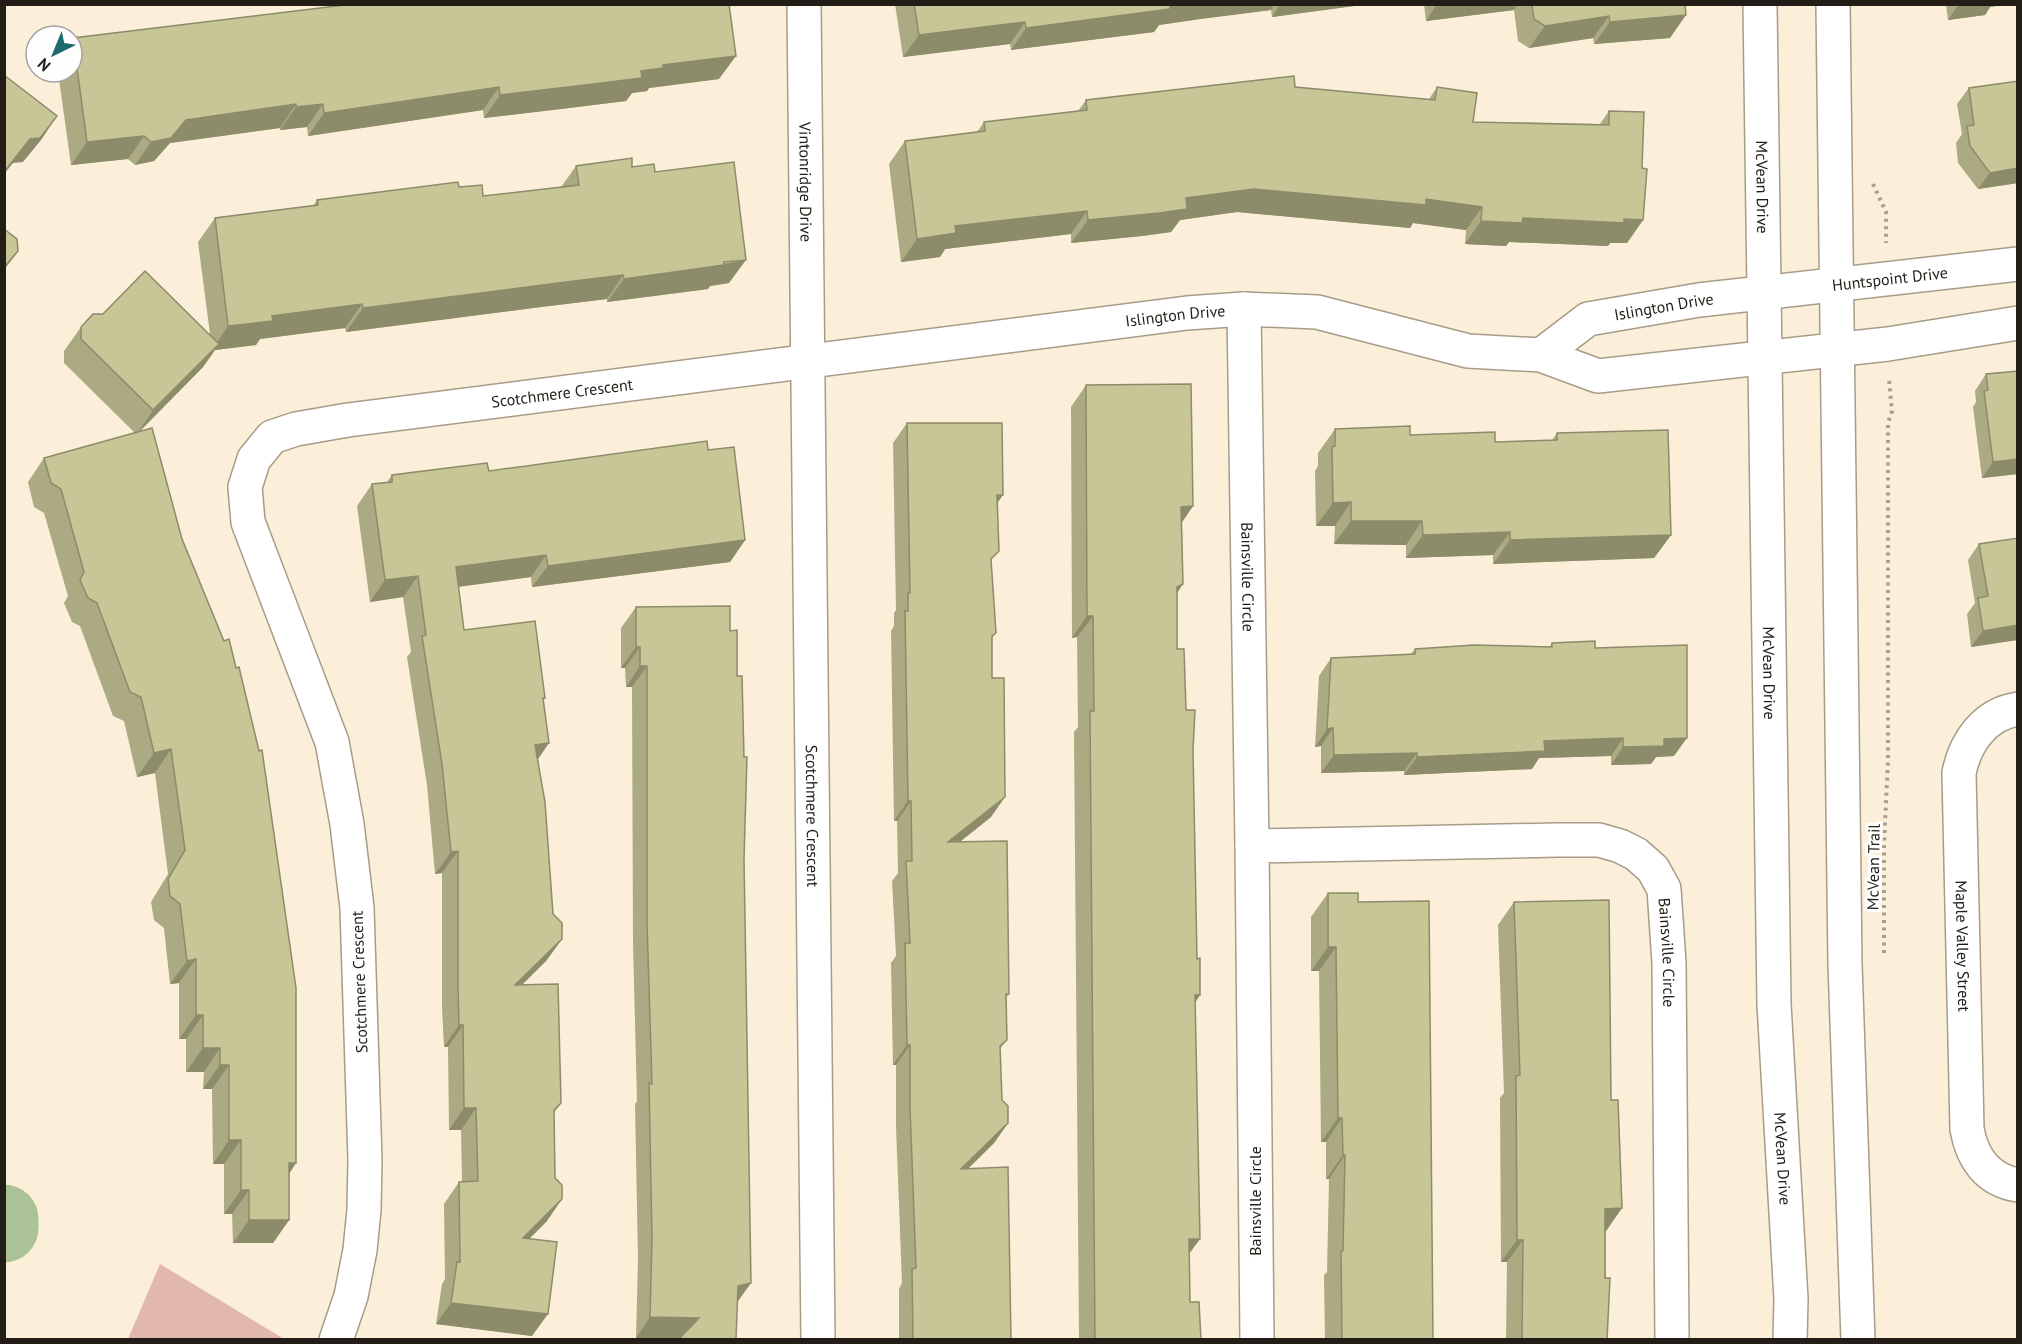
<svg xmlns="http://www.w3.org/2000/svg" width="2022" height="1344" viewBox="0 0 2022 1344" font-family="'PT Sans',sans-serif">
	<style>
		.green { fill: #e2b7ad }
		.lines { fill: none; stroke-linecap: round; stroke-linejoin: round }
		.river { stroke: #abc196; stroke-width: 69 }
		.minor-casing { stroke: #a89c89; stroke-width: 36 }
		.secondary-casing { stroke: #a89c89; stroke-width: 36 }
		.path { stroke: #a89f8f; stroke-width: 4; stroke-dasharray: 3 4.5; stroke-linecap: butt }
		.minor { stroke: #fff; stroke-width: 33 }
		.secondary { stroke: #fff; stroke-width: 33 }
		.wall { fill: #acaa82 }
		.shaded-wall { fill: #8c8b6a }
		.building { fill: #c8c697; stroke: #8c8b6a; stroke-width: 1.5 }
		.labels { text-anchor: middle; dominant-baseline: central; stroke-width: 6; stroke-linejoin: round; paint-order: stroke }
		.street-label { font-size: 16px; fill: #221d16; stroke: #fefefe }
	</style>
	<rect width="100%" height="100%" fill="#fbefda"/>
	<path class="green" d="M160,1264l124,75h-156z"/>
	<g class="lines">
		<path class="river" d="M4,1219v9"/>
		<defs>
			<g id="minor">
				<path id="s1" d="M804,4l14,1336"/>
				<path id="s2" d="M1244,309l8,537"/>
				<path id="s3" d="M1541,355l47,-36 111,-19 319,-36"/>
				<path id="s4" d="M2018,709c-34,5 -53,34 -59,64l8,356c5,29 20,51 51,56"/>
				<path id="s5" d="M336,1340l15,-44 9,-46 4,-40 1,-50 -8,-252 -10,-84 -15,-82 -84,-220 -3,-35 9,-28 18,-22 24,-8 52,-9 839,-107 57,-4 73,3 151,39 73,4 57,21 290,-32 130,-21"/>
				<path id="s6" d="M1257,1340l-5,-494 306,-6h41l21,6 16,8 17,15 11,20 5,74 3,377"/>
			</g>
			<g id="secondary">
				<path id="s7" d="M1760,4l14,1000 17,295 -1,41"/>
				<path d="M1833,4l12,960 13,376"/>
			</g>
		</defs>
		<use href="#minor" class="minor-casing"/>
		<use href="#secondary" class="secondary-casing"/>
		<g class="path">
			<path d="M1873,184l13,28v31"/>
			<path d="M1884,953v-109l4,-83v-338l4,-12 -3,-32"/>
		</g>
		<use href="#minor" class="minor"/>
		<use href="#secondary" class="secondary"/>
	</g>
	<g class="wall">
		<path d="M895,4h474l-97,13 -1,-7 -71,9 -41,6 -5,7 -143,18 -1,-6 -107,13z"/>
		<path d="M1424,4h261l-15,34 -76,6 -1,-6 -64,10 -11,-7 -4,-31 -88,11z"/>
		<path d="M1946,4h63l-19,3 -5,8 -37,5z"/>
		<path d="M73,38l646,41 -70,9 -2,3 -15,2 -6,8 -57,7 -85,10 -1,-8 -175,26 -1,-9 -27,3v-2l-110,15 -16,18 -19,4 -7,-6 -57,6 -13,-93h14z"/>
		<path d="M1295,87l134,12 8,-12 36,35 127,2 9,-13 33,57 1,52 -16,23h-17l-2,3 -99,-4 -3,4 -41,-2 1,-14 -53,-7 -3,5 -173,-16 -57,8 -9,12 -29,4 -71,7v-9l-126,15 -5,8 -39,5 -12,-98 16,-23 72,-9 7,-10 94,-11 8,-11z"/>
		<path d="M1969,88l49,95 -40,6 -20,-26 -2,-20 6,-9 -5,-30z"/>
		<path d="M576,166l56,1 23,5 74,111 -19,3 -2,3 -101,13v-3l-66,8 -195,25 -1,-4 -85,11 -4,6 -41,5 -12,17 -63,64 156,732 -7,11v46l-16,23h-40l-1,-29h-8v-50h-11l-1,-75h-9l1,-17h-18v-33h-7v-56l-9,1 -6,-56 -10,-8 -3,-18 17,-28 -13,-101 -18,4 -13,-56 -11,-5 -33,-90 -8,-4 -8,-19 4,-7 -24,-83 -10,-6 -6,-25 16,-24 91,-25 -71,-70v-12l17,-24 22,-13 107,20 -12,-92 17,-24 98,-12 4,-6 142,-13 24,9 78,-9z"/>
		<path d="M1986,374l32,100 -36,4 -9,-71 3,-5 -1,-11z"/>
		<path d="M1086,385l107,121 -11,16 1,62 -6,9v56l9,61 7,40 4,209 3,36 -5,8 5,236 -11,15 1,48 11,38h-122l-5,-608 4,-5 -1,-90 -5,1 -1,-231z"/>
		<path d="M907,423l90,80 -6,59 5,71 -4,5 -1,179 -31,25 49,152 -3,4 1,42 -7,9 2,51 6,23 -14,20 -26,26 43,171h-112v-51l3,-6 -6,-156v-62h-3l-2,-102 5,-7 -4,-75 6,-8 -1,-52h-3l-3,-190 3,-5v-13l2,-3 -3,-167z"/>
		<path d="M1335,429l160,13 57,-2 5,-7 114,102 -17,23 -161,6v-9l-87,3v-13l-72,-1 1,-18h-19l-1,-55 3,-5v-13z"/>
		<path d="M708,450l37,90 -15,22 -198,25 -1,-10 -73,10 6,43 81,68 -2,3 -5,59 15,154 9,25 -16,22 -24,24 39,118 -7,10 -7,108 -18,18 3,97 -96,-12 6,-40 3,-5 -1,-75 15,-22h3l-1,-52h-12l-1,-83h-4l-2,-39v-135l-7,1 -8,-89 -20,-128 4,-5 -8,-55 -33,5 -13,-96 15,-22 15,-2 5,-7 97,-4z"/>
		<path d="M1979,544l38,96 -46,7 -4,-33 8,-11 -7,-43z"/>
		<path d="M730,606l-51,733 -43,-1 2,-79 -3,-155 2,-3 -4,-158 -1,-256h-6l-1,-19h-4v-40l15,-21z"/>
		<path d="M1552,643l43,5 79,108 -18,1 -5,7 -40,1v-9l-72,2 -7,11 -128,6v-4l-83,2v-27l-6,1 4,-71 12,-18 79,-3 5,-6 135,-3z"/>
		<path d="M1328,893l30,9 75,438h-108l-1,-65 3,-3 2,-93h-3v-37h-5l-2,-171h-8v-54z"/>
		<path d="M1514,902l97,198 11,108 -16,23h-1l2,109h-101l1,-78h-6l-1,-164 4,-5 -6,-168z"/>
	</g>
	<g class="shaded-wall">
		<path d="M1169,4h105l-3,6 -71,9 -41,6 -5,7 -143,18 15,-22z"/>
		<path d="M1280,4h89l-97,13z"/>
		<path d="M1437,4h80l-3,6 -88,11z"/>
		<path d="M1959,4h50l-19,3 -5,8 -37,5z"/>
		<path d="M1686,15l-16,23 -76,6 16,-22z"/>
		<path d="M1609,16l-16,22 -64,10 16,-22z"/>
		<path d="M1025,22l-15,22 -107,13 16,-22z"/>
		<path d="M736,56l-17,23 -70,9 -2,3 -15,2 -6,8 -57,7 -85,10 16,-23 141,-24 22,-6z"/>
		<path d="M499,87l-16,23 -175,26 16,-23z"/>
		<path d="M296,104l-16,24 -110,15 -16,18 -19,4 16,-23 35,-22z"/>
		<path d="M323,104l-16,23 -27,3 16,-23z"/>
		<path d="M57,116l-16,24 -18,22 -10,1 -9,11v-2l26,-33z"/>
		<path d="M144,136l-16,23 -57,6 16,-23z"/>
		<path d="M2018,168v15l-40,6 12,-16z"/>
		<path d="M1254,189l172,10 56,8 -16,23 -53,-7 -3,5 -173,-16 -57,8 -9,12 -29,4 -71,7 17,-23 98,-22z"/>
		<path d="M1087,211l-16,23 -126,15 -5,8 -39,5 16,-23 38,-13z"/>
		<path d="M1523,218l101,1 19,1 -16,23h-17l-2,3 -99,-4 -3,4 -41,-2 16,-23z"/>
		<path d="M18,251l-14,19v-5z"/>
		<path d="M746,260l-17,23 -19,3 -2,3 -101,13 17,-23z"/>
		<path d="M623,275l-16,24 -66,8 -195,25 17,-24 195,-25z"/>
		<path d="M362,304l-17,24 -85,11 -4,6 -41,5 -12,17 -66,67 16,-24 59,-60 16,-24 44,-10z"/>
		<path d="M2018,459v15l-36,4 11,-16z"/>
		<path d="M997,495h6l-14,20z"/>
		<path d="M1351,502l-16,24h-19l17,-23z"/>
		<path d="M1193,506l-15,22 3,-21z"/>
		<path d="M1351,521h71l-16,24 -72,-1z"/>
		<path d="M1510,532l-17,23 -87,3 17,-23z"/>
		<path d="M1671,535l-17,23 -161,6 17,-24z"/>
		<path d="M745,540l-15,22 -198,25 16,-21z"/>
		<path d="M546,555l-15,22 -90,12 15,-22z"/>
		<path d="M418,576l-15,21 -33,5 15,-22z"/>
		<path d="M1183,584l-15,22 9,-19z"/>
		<path d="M1087,616h6l-16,21 -5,1z"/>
		<path d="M2018,625l-1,15 -46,7 12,-16z"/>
		<path d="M636,647h4l-15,21h-4z"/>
		<path d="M640,666h7l-15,21h-6z"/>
		<path d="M1333,728l-12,18 -6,1 12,-18z"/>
		<path d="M1623,738l-12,18 -72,2 -7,11 -128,6 13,-18 127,-16z"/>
		<path d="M1687,738l-13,18 -18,1 -5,7 -40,1 12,-18 41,-8z"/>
		<path d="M549,743l-15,22 1,-20z"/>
		<path d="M171,749l-16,24 -18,4 17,-24z"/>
		<path d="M1417,753l-13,18 -83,2 13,-18z"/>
		<path d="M1005,797l-14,20 -57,45 14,-20z"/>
		<path d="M908,801h3l-14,20h-3z"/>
		<path d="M458,851l-16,22 -7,1 16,-22z"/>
		<path d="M562,939l-16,22 -47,46 16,-22z"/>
		<path d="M1328,947h8l-17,24h-8z"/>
		<path d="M196,959l-17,24 -9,1 17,-23z"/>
		<path d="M1195,995h5l-15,22z"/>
		<path d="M196,1015h7l-17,24h-7z"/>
		<path d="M459,1025h4l-15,22h-4z"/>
		<path d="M907,1045h3l-14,20h-3z"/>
		<path d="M203,1048h17l-16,24h-18z"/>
		<path d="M220,1065h9l-17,24h-9z"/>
		<path d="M464,1108h12l-15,22h-12z"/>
		<path d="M1338,1118h4l-16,24h-5z"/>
		<path d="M1008,1123l-14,20 -47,46 14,-20z"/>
		<path d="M229,1140h12l-17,24h-11z"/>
		<path d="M1343,1155h2l-16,24h-3z"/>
		<path d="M289,1163h7l-16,24z"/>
		<path d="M241,1190h8l-17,24h-8z"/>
		<path d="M562,1199l-15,22 -39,39 15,-22z"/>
		<path d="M1622,1208l-16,23h-17l16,-22z"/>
		<path d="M249,1220h40l-16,23h-40z"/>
		<path d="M1189,1239h11l-16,21z"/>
		<path d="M1517,1240h6l-16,22h-6z"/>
		<path d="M751,1283l-15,21 2,-18z"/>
		<path d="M451,1303l97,11 -16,22 -96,-12z"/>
		<path d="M650,1317l49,1 -15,21 -48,-1z"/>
	</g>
	<g class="building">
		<path d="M353,4h376l7,52 -73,9v3l-22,3 1,7 -57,7 -85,10 -1,-8 -175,26 -1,-9 -27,3v-3l-110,16 -15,18 -20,4 -7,-6 -57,6 -14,-104z"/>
		<path d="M914,4h256v5l-144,19 -1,-6 -106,13z"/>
		<path d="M1532,4h153l1,11 -76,7 -1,-6 -64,10 -11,-7z"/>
		<path d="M4,75l53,41 -17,22 -10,1 -26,33z"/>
		<path d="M1294,76l1,11 140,13 2,-13 40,6 -4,29 136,3v-14l35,1 -2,56 5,1 -4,51 -19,-1v4l-101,-5 -1,5 -41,-2 1,-14 -56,-8v6l-172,-16 -68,9 1,11 -28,4 -71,7 -1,-9 -132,15 1,7 -39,6 -12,-98 80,-10 -1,-9 103,-12 -1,-10z"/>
		<path d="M2018,81v87l-28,5 -20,-27 -3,-20 7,-1 -5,-37z"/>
		<path d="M632,158v9l22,-3 1,8 79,-10 12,98 -22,2v3l-100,14 -1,-4 -65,8 -195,25 -1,-4 -90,12 1,5 -45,5 -13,-108 103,-13 -1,-5 141,-18 1,5 23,-2 1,11 96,-11 -3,-19z"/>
		<path d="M4,229l13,10 1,12 -11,13 -3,1z"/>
		<path d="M145,271l74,73 -66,66 -72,-71v-12l12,-13h10z"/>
		<path d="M2018,371v88l-25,3 -9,-71 4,-1 -2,-16z"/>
		<path d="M1191,384l2,122 -12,1 2,77 -6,3v62h7l2,61h9l-2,40 4,209 3,-1v37h-5l5,244h-11l1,63h9l2,38h-106l-5,-629h4l-1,-95h-6l-1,-231z"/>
		<path d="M907,423h95l1,72h-6l2,56 -8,8 5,74 -4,3v42h12l1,119 -57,45 59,-1 2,153h-3l1,46 -7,6 2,54 6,6v17l-47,46 47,-2 3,173h-98l-1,-71 4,-1 -6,-161v-62h-3l-2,-102h5l-4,-82h6l-1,-60h-3l-3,-190h3v-18h2z"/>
		<path d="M1410,426v9l85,-3v10l62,-2v-7l111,-3 3,105 -161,5v-8l-87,3 -1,-14h-71v-19l-18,1 -1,-56 3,-1v-17z"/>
		<path d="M152,428l30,111 42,102 5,-2 7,29 3,-1 20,84 3,-1 34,238v175h-7v57h-40v-30h-8v-50h-12v-75h-9v-17h-17v-33h-7v-56l-9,2 -7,-57 -10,-8 -2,-17 17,-29 -14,-101 -17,4 -13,-56 -11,-5 -33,-89 -9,-5 -8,-18 4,-8 -23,-83 -10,-6 -7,-25z"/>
		<path d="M707,441l1,9 26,-3 11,93 -197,26 -2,-11 -90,12 8,63 71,-9 10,77h-2l6,45 -14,2 10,57 8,112 9,9v16l-47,46 43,-1 3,119 -7,7 1,68 7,7v14l-39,39 34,4 -9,72 -97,-11 6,-41h3l-1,-80 19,-1 -2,-73h-12l-1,-83h-4l-1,-38v-136l-7,1 -9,-88 -20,-128 4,-1 -8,-59 -33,4 -13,-96 20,-2v-7l95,-12 2,8z"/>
		<path d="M2018,538v87l-35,6 -5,-33 10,-2 -9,-52z"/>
		<path d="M730,606v25l7,-1v46h5l2,81h3l-3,102 7,424 -13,3 -2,54h-58l21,-22 -49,-1 2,-79 -3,-155 3,1 -5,-162v-256h-7v-19h-4v-40z"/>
		<path d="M1595,641v7l92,-3v93l-23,1v7l-41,1v-9l-79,3 1,10 -128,6v-4l-83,2 -1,-27 -6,1 4,-71 84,-4v-5l59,-4 78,2v-4z"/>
		<path d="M1328,893h30v9l71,-1 4,439h-91l-1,-89h2l2,-96h-2l-1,-37h-4l-2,-171h-8z"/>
		<path d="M1609,900l2,200h7l4,108 -17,1v69h5l-3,62h-85l1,-100h-6l-1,-164 4,-1 -6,-173z"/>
	</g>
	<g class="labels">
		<g class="street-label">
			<text stroke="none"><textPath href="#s1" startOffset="178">Vintonridge Drive</textPath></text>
			<text stroke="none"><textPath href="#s7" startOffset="183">McVean Drive</textPath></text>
			<text stroke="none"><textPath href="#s3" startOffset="364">Huntspoint Drive</textPath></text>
			<text stroke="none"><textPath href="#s3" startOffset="136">Islington Drive</textPath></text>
			<text stroke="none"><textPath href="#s5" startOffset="1844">Islington Drive</textPath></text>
			<text stroke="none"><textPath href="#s5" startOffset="1226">Scotchmere Crescent</textPath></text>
			<text stroke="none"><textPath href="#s2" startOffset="268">Bainsville Circle</textPath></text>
			<text stroke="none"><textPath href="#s7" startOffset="669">McVean Drive</textPath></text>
			<text stroke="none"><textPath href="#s1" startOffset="812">Scotchmere Crescent</textPath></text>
			<text transform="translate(1873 867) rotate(-89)">McVean Trail</text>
			<text stroke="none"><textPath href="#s4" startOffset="266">Maple Valley Street</textPath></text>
			<text stroke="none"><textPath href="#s6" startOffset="990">Bainsville Circle</textPath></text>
			<text transform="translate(359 982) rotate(-92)">Scotchmere Crescent</text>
			<text stroke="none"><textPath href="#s7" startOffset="1155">McVean Drive</textPath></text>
			<text transform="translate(1255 1201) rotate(-90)">Bainsville Circle</text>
		</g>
	</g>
	<rect width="2022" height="1344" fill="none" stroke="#221d16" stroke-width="12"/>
	<g transform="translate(54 54) rotate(223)"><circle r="28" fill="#fefefe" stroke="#a6a4a1" stroke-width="1.5"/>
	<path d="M0-4.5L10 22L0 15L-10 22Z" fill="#1d6a6f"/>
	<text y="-9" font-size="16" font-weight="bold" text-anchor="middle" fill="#221d16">N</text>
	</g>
</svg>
